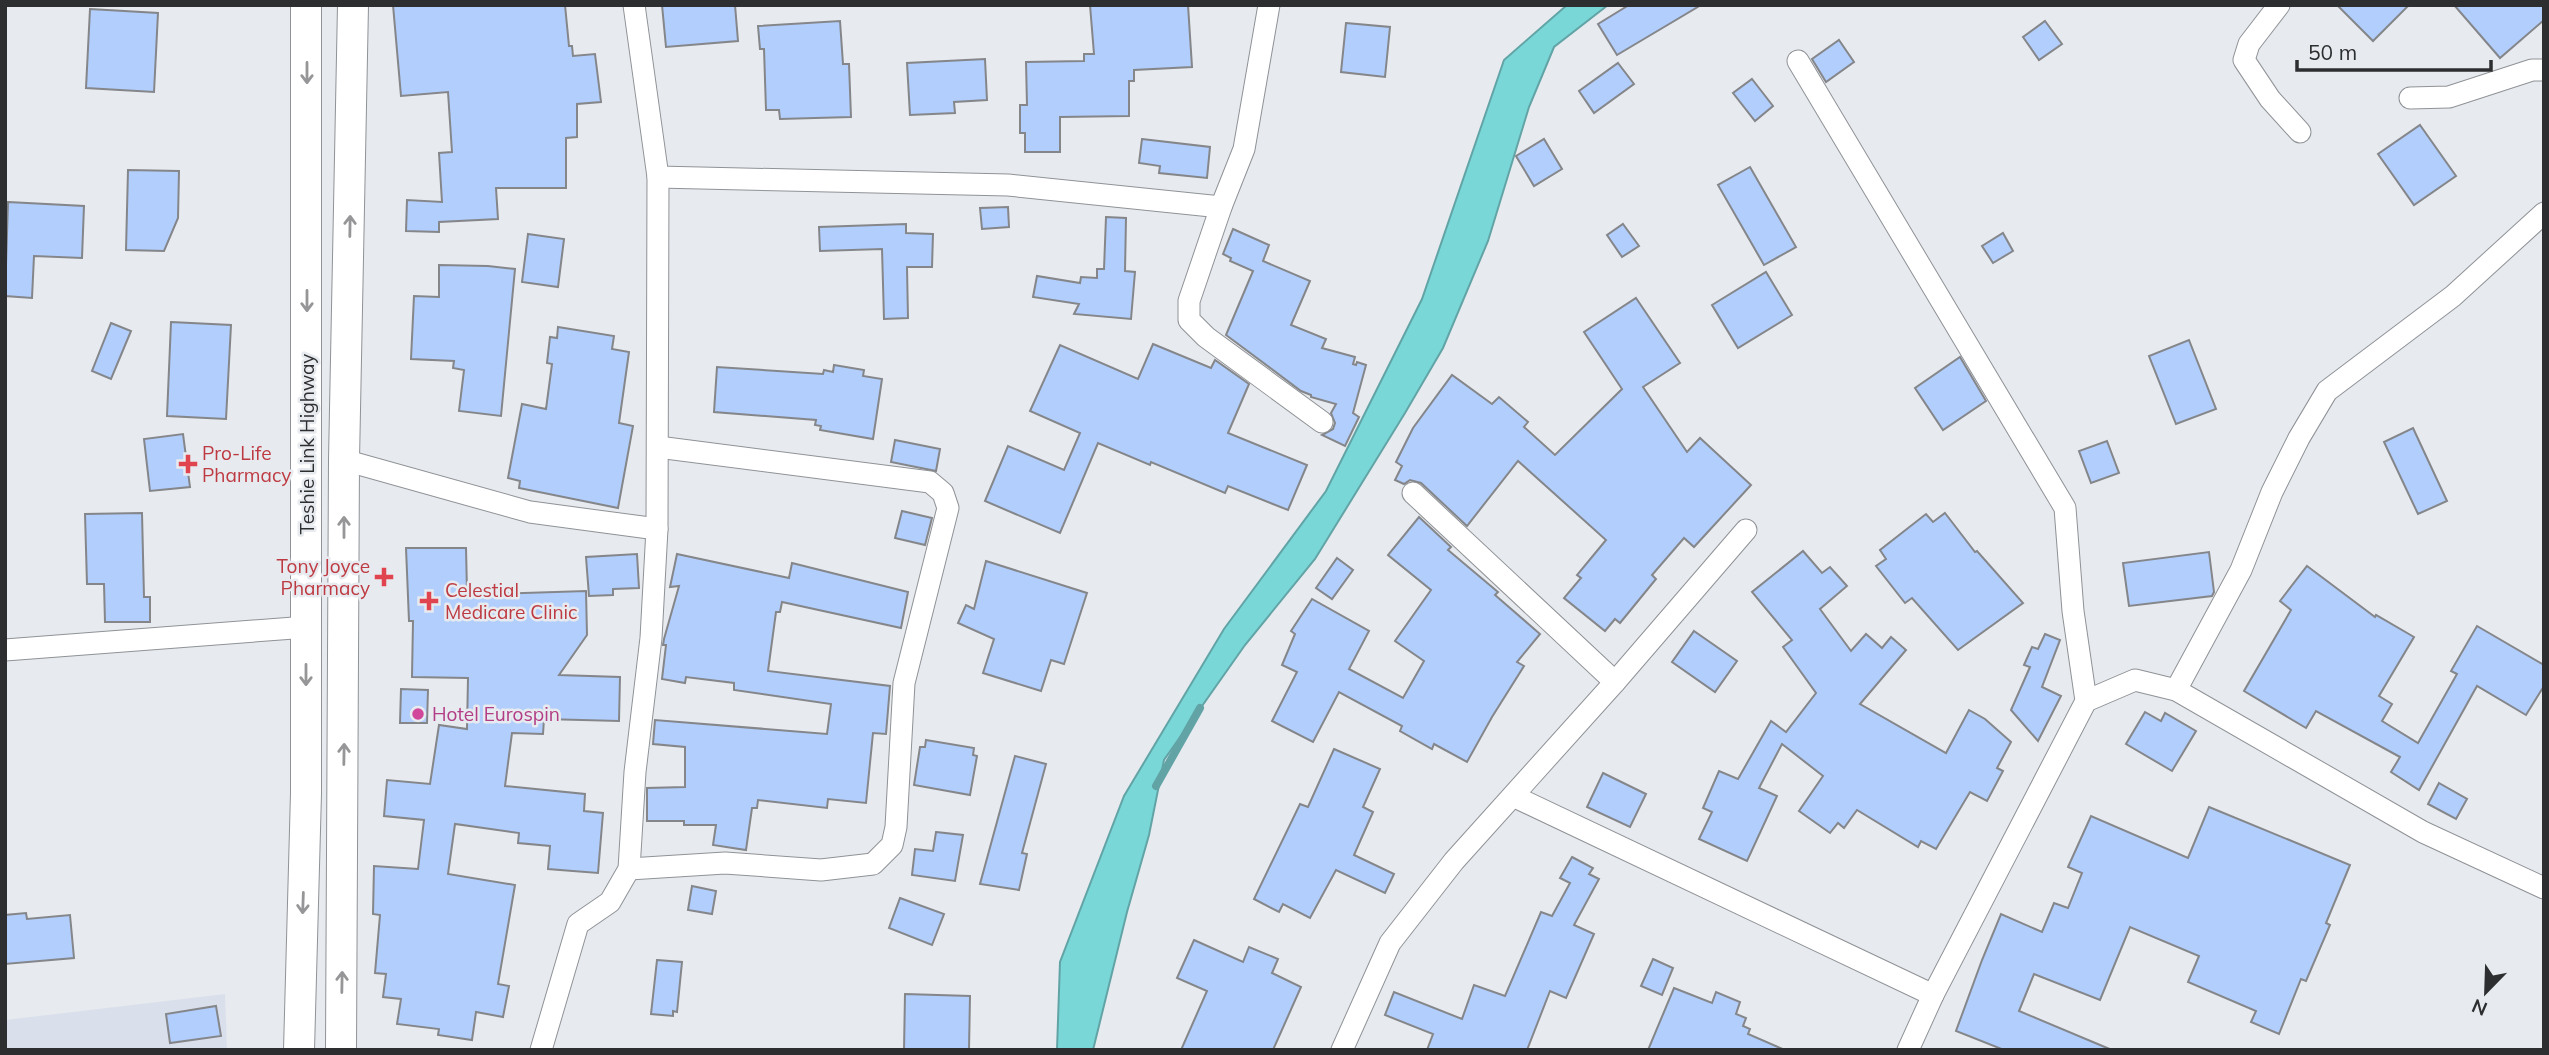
<svg xmlns="http://www.w3.org/2000/svg" width="2549" height="1055" viewBox="0 0 2549 1055" font-family="Mulish,sans-serif">
	<style>
		.built { fill: #dae0eb }
		.water { fill: #79d7d8; stroke: #62a4a6; stroke-width: 2 }
		.lines { fill: none; stroke-linecap: round; stroke-linejoin: round }
		.stream { stroke: #62a4a6; stroke-width: 8 }
		.building { fill: #b2cefc; stroke: #84868a; stroke-width: 2 }
		.street-casing { stroke: #8f9296; stroke-width: 23 }
		.secondary-casing { stroke: #8f9296; stroke-width: 32 }
		.street { stroke: #fff; stroke-width: 21 }
		.secondary { stroke: #fff; stroke-width: 30 }
		.oneway { stroke: #969698 }
		.health-dot { fill: #e0444e; stroke: #e7eaee; stroke-width: 2.5 }
		.hotel-dot { fill: #d1479c; stroke: #e7eaee; stroke-width: 2.5 }
		.labels { text-anchor: middle; dominant-baseline: central; stroke-width: 5; stroke-linejoin: round; paint-order: stroke }
		.street-label { font-size: 19px; fill: #2d2e30; stroke: #e7eaee }
		.health-label { font-size: 19px; fill: #be3a42; stroke: #e7eaee; text-anchor: start }
		.hotel-label { font-size: 19px; fill: #b23c85; stroke: #e7eaee; text-anchor: start }
	</style>
	<rect width="100%" height="100%" fill="#e7eaee"/>
	<path class="built" d="M225,994l2,56h-222v-30z"/>
	<path class="water" d="M1567,5h41l-54,42 -25,60 -41,134 -45,107 -38,65 -90,146 -70,86 -81,115 -15,75 -22,77 -34,138h-36l3,-88 64,-166 100,-167 102,-138 96,-192 82,-239z"/>
	<g class="lines">
		<path class="stream" d="M1156,786l44,-78"/>
	</g>
	<g class="building">
		<path d="M393,5h172l4,41h3l1,10 22,-2 6,48 -24,2v33l-11,1v50h-70l2,31 -59,3v10l-33,-1 1,-31 35,2 -3,-49 13,-1 -4,-60 -47,4z"/>
		<path d="M662,5h73l3,36 -72,6z"/>
		<path d="M1090,5h98l4,62 -58,3v11h-5v35l-69,1v35h-35v-19h-5v-28h7l-1,-43 58,-1v-7h10z"/>
		<path d="M1629,5h72l-84,50 -19,-31z"/>
		<path d="M2337,5h72l-36,36z"/>
		<path d="M2454,5h90v15l-44,38z"/>
		<path d="M90,9l68,4 -4,79 -68,-4z"/>
		<path d="M840,21l3,43h6l2,53 -71,2 -1,-9h-13l-2,-61h-4l-2,-23z"/>
		<path d="M2045,21l17,23 -23,16 -16,-23z"/>
		<path d="M1346,23l44,4 -5,50 -44,-5z"/>
		<path d="M1839,40l15,22 -28,20 -14,-23z"/>
		<path d="M985,59l2,41 -33,2 1,11 -45,2 -3,-52z"/>
		<path d="M1618,63l16,21 -40,29 -15,-22z"/>
		<path d="M1752,79l21,27 -18,15 -22,-28z"/>
		<path d="M2420,125l36,51 -42,29 -36,-51z"/>
		<path d="M1142,139l68,8 -3,31 -48,-5 1,-7 -21,-3z"/>
		<path d="M1544,139l18,30 -28,17 -18,-30z"/>
		<path d="M1750,167l46,80 -32,18 -46,-80z"/>
		<path d="M128,170l51,1 -1,47 -14,33 -38,-1z"/>
		<path d="M8,202l76,4 -2,52 -48,-2 -2,42 -27,-2z"/>
		<path d="M1008,207l1,20 -27,2 -2,-21z"/>
		<path d="M1106,217l20,1 -1,53 10,1 -4,47 -57,-5 5,-10 -46,-7 4,-21 43,7 1,-6 16,1v-9h7z"/>
		<path d="M906,224v9l27,1 -1,33h-25l1,51 -24,1 -2,-70 -62,2 -1,-24z"/>
		<path d="M1623,224l16,22 -17,11 -15,-22z"/>
		<path d="M1233,229l36,16 -6,16 47,20 -19,44 35,14 -4,9 33,9 -2,7 3,1 1,-3 9,3 -13,48 6,4 -14,29 -23,-11 11,-6 2,-6 -4,-10 5,-9 -25,-7v-2l-10,-4 -75,-56 27,-64 -23,-10 1,-3 -8,-4z"/>
		<path d="M2003,233l10,18 -20,12 -11,-17z"/>
		<path d="M528,234l36,5 -6,48 -36,-5z"/>
		<path d="M439,265l49,1 27,3 -14,147 -42,-5 5,-41 -11,-2 1,-7 -43,-2 3,-63 25,1z"/>
		<path d="M1766,272l26,43 -54,33 -26,-43z"/>
		<path d="M1636,298l44,65 -37,24 44,65 13,-14 51,47 -57,62 -10,-9 -32,37 4,4 -36,44 -5,-4 -10,12 -41,-33 17,-20 -4,-3 29,-35 -88,-79 -51,65 -46,-43 -11,-3 -6,4 -9,-4 7,-14 -6,-4 17,-34 39,-53 40,29 7,-7 29,25 -4,5 31,28 67,-66 -38,-57z"/>
		<path d="M171,322l60,3 -5,94 -59,-3z"/>
		<path d="M111,323l20,8 -20,48 -19,-8z"/>
		<path d="M558,327l56,9 -2,13 17,3 -10,71 14,3 -15,82 -99,-20 1,-7 -12,-3 14,-74 24,5 6,-45 -5,-1 3,-26 7,1z"/>
		<path d="M2189,340l27,69 -40,15 -27,-68z"/>
		<path d="M1153,344l58,24 4,-8 34,24 -21,49 79,32 -19,45 -60,-24 -3,7 -74,-31 -1,3 -52,-22 -38,90 -75,-32 23,-55 56,24 16,-37 -50,-22 30,-66 78,34z"/>
		<path d="M1960,357l26,44 -43,29 -28,-42z"/>
		<path d="M834,365l30,5 -1,6 19,3 -9,60 -53,-9 1,-4 -6,-1 1,-5 -102,-8 3,-45 106,7 1,-4 9,2z"/>
		<path d="M2413,428l34,73 -29,13 -34,-72z"/>
		<path d="M183,434l7,53 -40,4 -6,-52z"/>
		<path d="M895,440l45,9 -4,22 -45,-9z"/>
		<path d="M2107,441l12,32 -28,10 -12,-32z"/>
		<path d="M902,511l30,7 -7,27 -30,-7z"/>
		<path d="M142,513l2,84h6v25h-45l-1,-38h-17l-2,-70z"/>
		<path d="M1945,513l30,39 2,-1 46,52 -65,47 -46,-52 -7,5 -29,-37 10,-7 -6,-9 46,-36 7,8z"/>
		<path d="M1419,517l32,30 -3,3 50,42 -3,3 45,39 -23,28 7,4 -32,51 -25,45 -33,-18 -2,5 -32,-18 2,-5 -63,-34 -26,50 -41,-21 25,-49 -15,-7 13,-31 -4,-3 21,-32 57,32 -20,38 54,29 21,-37 -29,-20 36,-51 -43,-35z"/>
		<path d="M406,548h60l1,43h23v3l96,-3 1,44 -28,40 61,2 -1,44 -75,-2 -1,15 -31,-1 -7,53 80,8 -1,17 19,2 -5,60 -50,-4 2,-23 -32,-3 1,-10 -64,-9 -7,50 67,11 -17,99 11,2 -6,31 -27,-5 -4,28 -34,-5 1,-6 -42,-5 4,-25 -18,-2 3,-23 -11,-1 5,-58 -7,-1 1,-48 44,3 6,-49 -40,-4 3,-36 43,4 9,-59 28,4 1,-51 -56,-1 1,-56h-4z"/>
		<path d="M1803,551l19,22 8,-6 17,19 -27,23 31,42 15,-17 16,14 9,-11 15,13 -46,54 86,49 23,-43 16,9 26,23 -14,26 6,3 -16,30 -17,-9 -34,57 -15,-8 -3,6 -61,-37 -13,18 -6,-5 -8,10 -31,-22 24,-35 -41,-32 -23,44 18,8 -30,65 -48,-22 13,-27 -9,-4 16,-37 19,8 33,-58 15,11 30,-39 -33,-46 9,-7 -40,-48z"/>
		<path d="M2209,552l5,40 -2,4 -83,10 -6,-43z"/>
		<path d="M637,554l2,34 -26,1v6l-24,1 -3,-39z"/>
		<path d="M677,554l112,24 3,-15 116,29 -7,36 -119,-26 -2,10h-4l-8,59 122,15 -4,48 -13,-1 -7,70 -38,-4 -1,9 -69,-8 -1,8h-5l-6,42 -33,-5 3,-20h-32v-4h-37v-33l38,-1v-40l-32,-3 2,-24 172,14 4,-30 -97,-14v-7l-48,-6 -1,6 -23,-4 4,-34h-3l1,-6 15,-53 -9,1z"/>
		<path d="M1337,558l16,12 -21,29 -16,-11z"/>
		<path d="M986,561l101,32 -23,71 -13,-4 -10,31 -58,-18 11,-34 -36,-16 8,-18 8,4z"/>
		<path d="M2307,566l68,51 1,-2 38,22 -35,59 13,8 -10,17 36,22 39,-69 -6,-3 26,-45 67,39v21l-18,29 -49,-29 -58,104 -28,-18 9,-15 -84,-46 -10,17 -62,-37 47,-81 -11,-9z"/>
		<path d="M1694,631l43,30 -22,31 -43,-30z"/>
		<path d="M2045,634l15,6 -18,47 19,9 -23,45 -27,-31 19,-43 -6,-2 8,-18 6,2z"/>
		<path d="M401,689l27,1 -1,33h-27z"/>
		<path d="M2145,712l16,9 4,-8 31,18 -24,40 -46,-27z"/>
		<path d="M926,740l48,8 -1,7 4,1 -7,39 -56,-10 6,-38h5z"/>
		<path d="M1334,749l46,20 -17,38 10,5 -19,43 40,19 -9,19 -49,-23 -26,48 -27,-14 -4,8 -25,-13 46,-95 8,3z"/>
		<path d="M1015,756l31,8 -24,89 5,1 -8,36 -39,-6z"/>
		<path d="M1603,773l43,21 -16,33 -43,-20z"/>
		<path d="M2439,783l28,16 -11,20 -28,-15z"/>
		<path d="M2209,807l141,58 -24,58 4,2 -24,56 -5,-2 -22,55 -28,-12 5,-11 -68,-29 11,-26 -69,-29 -30,73 -66,-26 -15,37 93,39h-108l-48,-19 26,-71 19,-46 41,18 12,-29 14,5 14,-35 -14,-6 23,-51 97,42z"/>
		<path d="M936,832l27,3 -8,46 -43,-6 3,-26 18,2z"/>
		<path d="M1572,857l21,11 -4,6 10,5 -25,46 20,9 -28,64 -16,-7 -23,59h-100l6,-16 -48,-19 9,-23 68,27 12,-34 31,11 36,-84 11,4 18,-33 -10,-5z"/>
		<path d="M692,886l24,5 -4,23 -24,-4z"/>
		<path d="M900,898l44,16 -12,31 -43,-17z"/>
		<path d="M26,913l1,6 43,-4 4,43 -69,6v-49z"/>
		<path d="M1194,940l49,22 6,-15 29,12 -6,14 29,14 -28,63h-92l26,-59 -30,-13z"/>
		<path d="M1653,959l20,9 -11,27 -21,-9z"/>
		<path d="M657,960l25,2 -5,50 -4,-1v5l-22,-2z"/>
		<path d="M1674,988l38,15 4,-11 24,10 -4,12 10,4 -3,8 7,3 -2,5 37,16h-137z"/>
		<path d="M905,994l65,2 -1,54h-65z"/>
		<path d="M216,1006l5,30 -51,7 -4,-29z"/>
	</g>
	<g class="lines">
		<defs>
			<g id="street">
				<path d="M634,5l24,172 350,8 213,22 23,-58 25,-144"/>
				<path d="M2279,5l-30,39 -5,16 26,39 30,33"/>
				<path d="M1798,61l267,447 8,103 13,90"/>
				<path d="M2410,98l39,-1 83,-27h12"/>
				<path d="M1221,207l-32,94v19l17,17 116,85"/>
				<path d="M344,460l186,52 127,17"/>
				<path d="M1413,493l202,189"/>
				<path d="M5,650l302,-23"/>
				<path d="M2176,690l65,-120 31,-78 27,-54 28,-47 126,-95 91,-83"/>
				<path d="M1513,796l420,199"/>
				<path d="M629,869l96,-6 96,7 52,-6 19,-19 4,-18 8,-144 44,-175 -5,-15 -13,-11 -272,-35"/>
				<path d="M541,1050l37,-126 32,-22 19,-33 6,-97 16,-134 6,-109 1,-352"/>
				<path d="M1342,1050l48,-107 64,-82 161,-179 131,-152"/>
				<path d="M1908,1050l25,-55 153,-294 49,-21 41,10 247,142 121,56"/>
			</g>
			<g id="secondary">
				<path d="M299,1050l7,-257v-788"/>
				<path d="M341,1050l3,-590 9,-455"/>
			</g>
		</defs>
		<use href="#street" class="street-casing"/>
		<use href="#secondary" class="secondary-casing"/>
		<use href="#street" class="street"/>
		<use href="#secondary" class="secondary"/>
	</g>
	<defs><path id="oneway-shaft" d="M-6 0H5M1.5-3L5.5 0L1.5 3" fill="none" stroke-width="1.6" stroke-linecap="round" stroke-linejoin="round" transform="scale(1.75)"/></defs>
	<g class="oneway">
		<use href="#oneway-shaft" transform="translate(307 73) rotate(90)"/>
		<use href="#oneway-shaft" transform="translate(350 226) rotate(-89)"/>
		<use href="#oneway-shaft" transform="translate(307 301) rotate(90)"/>
		<use href="#oneway-shaft" transform="translate(344 527) rotate(-90)"/>
		<use href="#oneway-shaft" transform="translate(306 675) rotate(90)"/>
		<use href="#oneway-shaft" transform="translate(344 754) rotate(-89)"/>
		<use href="#oneway-shaft" transform="translate(303 903) rotate(92)"/>
		<use href="#oneway-shaft" transform="translate(342 982) rotate(-89)"/>
	</g>
	<g class="health-dot">
		<path d="M184.5 453.5h7v7h7v7h-7v7h-7v-7h-7v-7h7z"/>
		<path d="M380.5 566.5h7v7h7v7h-7v7h-7v-7h-7v-7h7z"/>
		<path d="M425.5 590.5h7v7h7v7h-7v7h-7v-7h-7v-7h7z"/>
	</g>
	<circle class="hotel-dot" cx="418" cy="714" r="7"/>
	<g class="labels">
		<g class="street-label">
			<text transform="translate(307 444) rotate(-90)">Teshie Link Highway</text>
		</g>
		<g class="health-label">
			<text x="202" y="453">Pro-Life<tspan x="202" dy="22">Pharmacy</tspan></text>
			<text x="370" y="566" text-anchor="end">Tony Joyce<tspan x="370" dy="22">Pharmacy</tspan></text>
			<text x="445" y="590">Celestial<tspan x="445" dy="22">Medicare Clinic</tspan></text>
		</g>
		<g class="hotel-label">
			<text x="432" y="714">Hotel Eurospin</text>
		</g>
	</g>
	<rect width="2549" height="1055" fill="none" stroke="#2d2e30" stroke-width="14"/>
	<g transform="translate(2486 992) rotate(203)" stroke="#e7eaee" stroke-width="5" paint-order="stroke">
	<path d="M0-5L12 26L0 18L-12 26Z" fill="#2d2e30"/>
	<text y="-10" font-size="19" font-weight="bold" text-anchor="middle" fill="#2d2e30">N</text>
	</g>
	<path d="M2297 60v10h194v-10" fill="none" stroke="#2d2e30" stroke-width="3.5"/>
	<text x="2308" y="60" font-size="21" fill="#2d2e30" stroke="#e7eaee" stroke-width="5" paint-order="stroke">50 m</text>
</svg>
